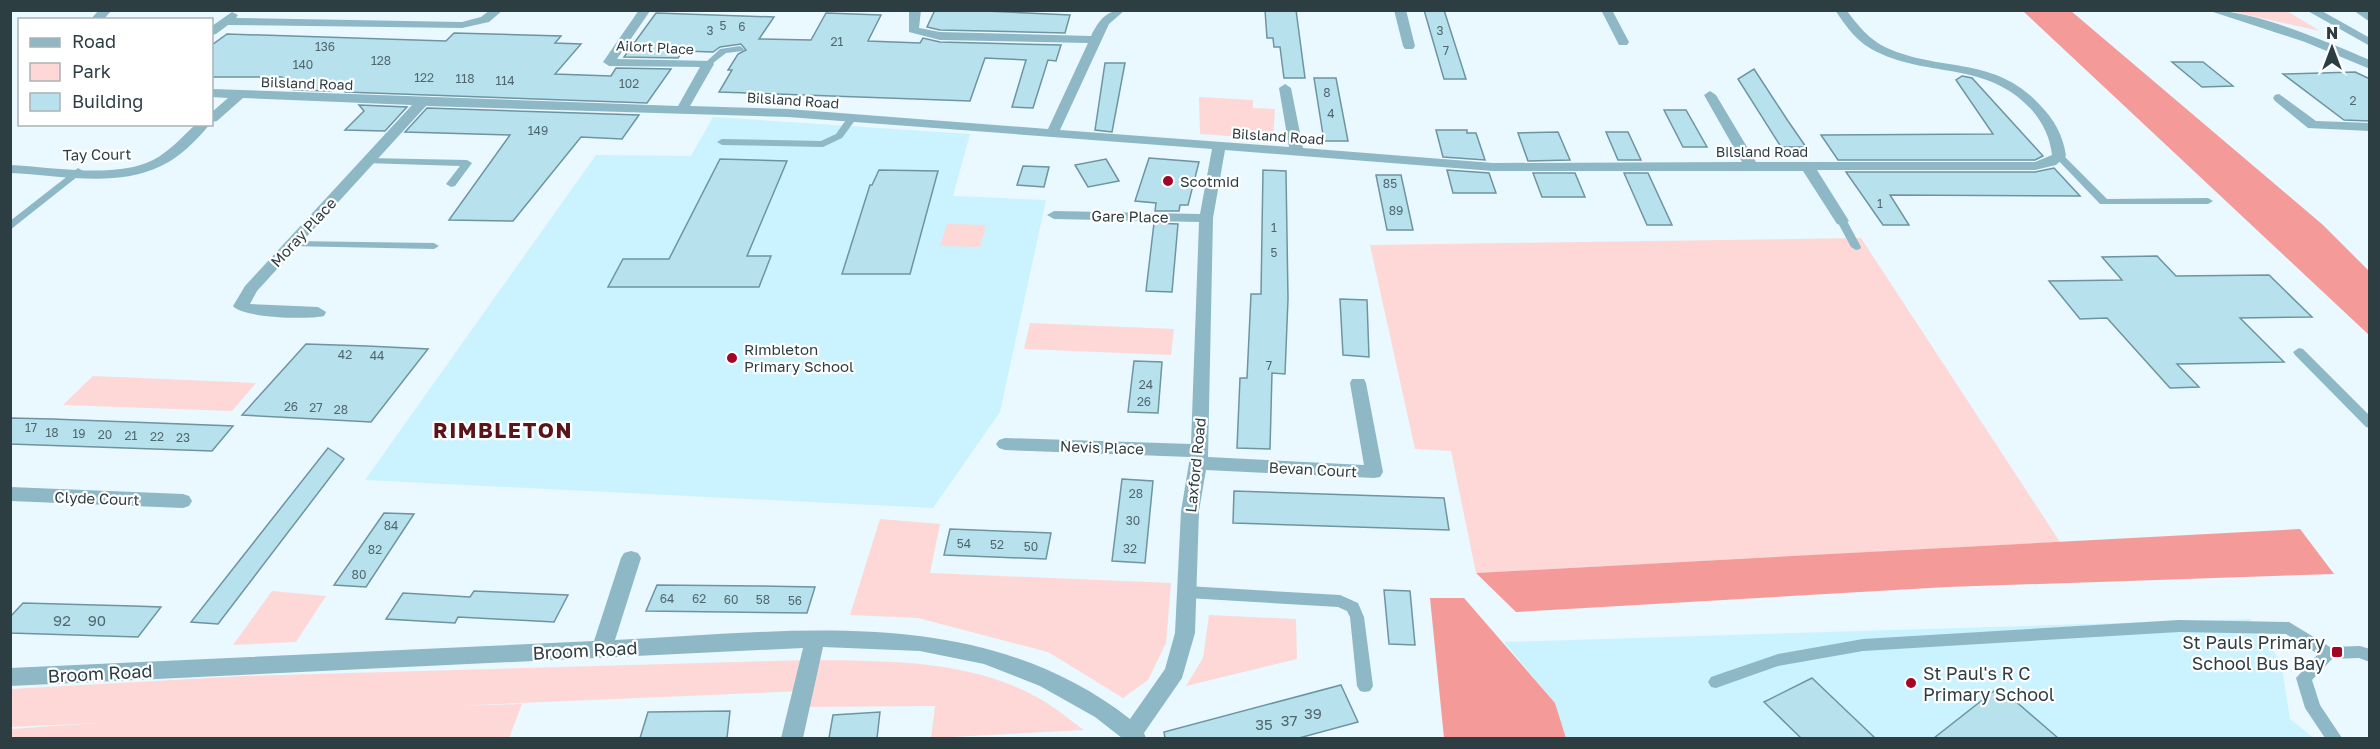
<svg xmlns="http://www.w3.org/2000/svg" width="2380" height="749" viewBox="0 0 2380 749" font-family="'Golos Text',sans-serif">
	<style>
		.built { fill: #caf2ff }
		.green { fill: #fdd8d6 }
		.forest { fill: #f49a98 }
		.building { fill: #b8e1ee; stroke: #6e94a1; stroke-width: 1.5 }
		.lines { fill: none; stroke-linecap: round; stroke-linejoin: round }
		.service { fill: #8eb8c6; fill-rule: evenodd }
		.minor { fill: #8eb8c6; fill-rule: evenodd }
		.tertiary { fill: #8eb8c6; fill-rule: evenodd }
		.poi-dot { fill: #a30526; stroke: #fff; stroke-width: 2 }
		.labels { text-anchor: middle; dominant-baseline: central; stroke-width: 4.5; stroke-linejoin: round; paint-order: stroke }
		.number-label { font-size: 12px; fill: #50676e }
		.far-street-label { font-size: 14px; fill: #2d3e43; stroke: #fff }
		.street-label { font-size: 15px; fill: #2d3e43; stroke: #fff }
		.poi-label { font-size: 15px; fill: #2d3e43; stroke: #fff; text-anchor: start }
		.near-number-label { font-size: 15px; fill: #50676e }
		.near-poi-label { font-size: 18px; fill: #2d3e43; stroke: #fff; text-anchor: end }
		.near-street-label { font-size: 18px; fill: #2d3e43; stroke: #fff }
		.district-label { font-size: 21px; font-weight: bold; letter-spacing: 1.5px; fill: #5a151a; stroke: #fff }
	</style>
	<rect width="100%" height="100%" fill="#e9f9ff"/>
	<g class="built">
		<path d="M713,117l257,17 -17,62 93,4 -46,212 -67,96 -568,-28 231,-325 95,1z"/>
		<path d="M2250,619l31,43 9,57 24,19h-748l-11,-35 -51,-61z"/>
	</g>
	<g class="green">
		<path d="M2230,11h57l33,20z"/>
		<path d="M1199,97l54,3v8l22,1 -2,30 -73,-5z"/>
		<path d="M947,224l39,1 -6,22 -40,-1z"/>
		<path d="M1861,238l199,304 -584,31 -25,-122 -36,-2 -45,-204z"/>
		<path d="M1030,323l144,6 -3,26 -147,-6z"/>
		<path d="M93,376l163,7 -24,28 -169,-6z"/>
		<path d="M880,519l60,5 -10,49 241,10 -5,60 -18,37 -25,18 -75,-46 -130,-34 -68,-3z"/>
		<path d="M272,591l54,5 -30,46 -63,3z"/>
		<path d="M1209,615l87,4 1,40 -111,27 17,-28z"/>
		<path d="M810,660c80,1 166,-1 237,43 13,8 25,19 37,27l-153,8 4,-32 -135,1 3,-16 -351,15 70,-2 -13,34h-498v-9l86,-6 -86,4v-38l234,-13z"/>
	</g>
	<g class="forest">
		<path d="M2023,11h48l252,214 46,46v64z"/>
		<path d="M2300,529l34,45 -387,13 -431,25 -40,-39z"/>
		<path d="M1430,598h34l91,105 11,35h-122z"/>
	</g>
	<g class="building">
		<path d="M935,10h27l108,5 -5,18 -125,-3 -13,-3z"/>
		<path d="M1265,10h31l9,68h-21l-4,-31h-6l-1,-9h-6z"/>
		<path d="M1424,10h20l22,69h-22z"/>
		<path d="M656,13l118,4 -15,22 52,1 15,-27 55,2 -13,26 52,2 3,-5 17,4 121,3 -5,16 -8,-1 -15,48 -21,-1 14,-47 -41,-2 -15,43 -251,-9 13,-22h-4l10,-16 8,-4 -5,-6 -21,3 -7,5 -30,-1 -5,7 -54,-1z"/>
		<path d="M454,33l107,3 -6,7 26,1 -26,30 56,2 5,-8 55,1 -24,34 -302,-11 -7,-8 -7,7 -38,-1 -11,-13h-70v-32l15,-11 219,7z"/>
		<path d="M2172,62h31l30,24 -31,1z"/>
		<path d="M1105,63h20l-13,69 -17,-2z"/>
		<path d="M1754,69l34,52 18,26h-25l-43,-68z"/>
		<path d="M2355,72l15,7v42l-26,-1 -61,-46z"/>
		<path d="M1962,76l10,2 71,78 -8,4h-197l-17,-25 172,-1 -37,-54z"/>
		<path d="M1314,78h22l12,63h-24z"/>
		<path d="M359,105l48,2 -22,24 -40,-1 19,-19z"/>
		<path d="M427,108l212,7 -17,24 -41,-2 -68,84 -64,-1 61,-85 -105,-3z"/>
		<path d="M1664,110h22l21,37h-24z"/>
		<path d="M1436,130h31v3h9l9,27 -42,-3z"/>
		<path d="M1558,132l12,28 -42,1 -10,-28z"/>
		<path d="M1606,132h22l13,28h-23z"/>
		<path d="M1149,158l50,4 -11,43h-8l-1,6h-24l1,-8 -21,-2z"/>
		<path d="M720,159l67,2 -40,95h24l-12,31h-151l15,-28h46z"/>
		<path d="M1106,159l13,22 -31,6 -13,-22z"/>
		<path d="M1023,166l26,1 -5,20 -27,-2z"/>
		<path d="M2054,168l26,28 -190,-1 19,30h-26l-37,-53h189z"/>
		<path d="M879,170l59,1 -28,103h-68l28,-89h2z"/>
		<path d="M1263,170l23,1 2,128 -3,75 -13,-1 -2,76 -33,-1 3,-70h7l4,-84h10z"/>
		<path d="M1447,170l42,3 7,20h-43z"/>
		<path d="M1533,173h42l10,24h-43z"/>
		<path d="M1624,173h24l24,52h-25z"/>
		<path d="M1376,175h25l12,55h-26z"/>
		<path d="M1154,223l24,1 -6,68 -26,-1z"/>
		<path d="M2157,256l19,20 93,-1 43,42 -72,1 44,44 -107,2 22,23 -29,1 -63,-70 -27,1 -31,-38 73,-1 -20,-23z"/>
		<path d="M1340,299l27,1 2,57 -26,-2z"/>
		<path d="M306,344l61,2 61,3 -57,73 -129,-7z"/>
		<path d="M1134,361l28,1 -4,51 -30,-1z"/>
		<path d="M10,418l42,1 181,7 -21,25 -202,-7z"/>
		<path d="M328,448l16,11 -126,165 -27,-2z"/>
		<path d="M1122,479l31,2 -8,82 -33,-2z"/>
		<path d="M1234,491l210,7 5,32 -216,-7z"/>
		<path d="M384,513l30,1 -48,73 -32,-2z"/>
		<path d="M950,529l101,4 -5,26 -102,-4z"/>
		<path d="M657,585l101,1 57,1 -8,26 -161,-2z"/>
		<path d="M1384,590l26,1 5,54 -26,-1z"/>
		<path d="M474,591l94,4 -14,27 -96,-5 -3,6 -69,-4 17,-26 67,4z"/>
		<path d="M23,603l110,3 28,1 -23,30 -128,-4v-16z"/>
		<path d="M1812,678l63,60h-74l-37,-36z"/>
		<path d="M1341,685l17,37 -59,16h-134l-1,-6z"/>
		<path d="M1999,687l59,51h-124z"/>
		<path d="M730,711l-3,27h-87l8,-26z"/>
		<path d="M880,712l-3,26h-48l4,-23z"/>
	</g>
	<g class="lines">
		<g class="service">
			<path d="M740,46l4,3 -1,2 -17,2 -18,14 -4,-3 16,-15z"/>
			<path d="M851,116l5,3 -14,19 -19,9 -101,-2 -5,-3 5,-3 99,2 15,-7 12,-17z"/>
			<path d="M2059,153l3,1 45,45 101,-1 5,3 -5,3h-108l-44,-46v-4z"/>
			<path d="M368,158l99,2 5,3 -17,23 -4,1 -5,-3 14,-18 -95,-3 -2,-2z"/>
			<path d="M78,168l5,3 -1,2 -72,57v-9z"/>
			<path d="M1842,218l5,3 14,26 -1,2 -4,1 -5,-3 -14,-26z"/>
			<path d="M292,241l142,2 5,3 -5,3 -146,-3 -1,-2z"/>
			<path d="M2299,348l4,1 67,67v12l-4,-1 -71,-72 -2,-3z"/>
			<path d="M1187,586l153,9 18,8 6,14 9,69 -3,5 -5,1 -5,-1 -3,-5 -7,-69 -3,-6 -9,-4 -151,-9 -5,-2 -2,-4 2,-4z"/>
			<path d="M2179,620l110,2 41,25 30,-1 10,3v13l-11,-4 -27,1 -20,21 8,25 22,33h-17l-20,-30 -9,-30 22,-24 -32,-20 -107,-2 -316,19 -85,15 -62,22 -5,-1 -3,-5 3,-5 67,-23 85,-15z"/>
		</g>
		<g class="minor">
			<path d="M99,10h13l-9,10h-13z"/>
			<path d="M490,10h13l-14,12 -27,6 -234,-3 -12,9 -4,1v-9l20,-14 6,3 -2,3 226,4 19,-5z"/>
			<path d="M639,10l11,1 -33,48 95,2 2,3 -24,42 98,3 260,20 40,-86 -148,-3 -31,-8v-22h12l-2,18 21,4 151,4c8,-16 15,-26 34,-26l-16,14 -49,106 229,17 -10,-59 6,-4 6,4 12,60 190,15 249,-1 -38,-67 6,-4 6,4 40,67h279l17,-7c-2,-18 -9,-32 -21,-46 -45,-48 -100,-31 -154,-57 -18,-8 -31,-25 -42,-42h11c12,15 23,30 41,38 53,24 108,8 152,56 15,15 24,31 27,52l-10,9 -21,5h-218l32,51 -7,4 -5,-1 -34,-53h-310l-268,-21 -12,68 -5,239 156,8 -14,-82 2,-4h12l2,4 17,89 -3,5 -6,1 -168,-8 -7,41 -4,122 -13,45 -38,55 2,5h-24l-27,-21 -55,-31 -56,-22 -64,-13 -97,-4 -20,91h-22l22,-90 -793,38v-18l584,-27 27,-83 3,-5 7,-2 7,2 3,5 -26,82c175,-8 366,-38 515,79l35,-50 10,-36 6,-122 9,-54 -185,-7 -6,-2 -3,-4 3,-4 6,-2 186,6 8,-222 -145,-3 -7,-4 7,-4 146,3 12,-65 -424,-32 -362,-11 -169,185 -7,13 68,3 8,5 -2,4c-16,4 -81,2 -91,-10l12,-20 167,-181 -169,-7 -26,23 -5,1v-10l16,-14 -16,-1v-8l466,17 22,-39 -91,-1 -6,-4z"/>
			<path d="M1394,10h12l9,36 -2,3h-8l-2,-3z"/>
			<path d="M1601,10h11l17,32 -2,3h-8z"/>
			<path d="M2207,10c48,0 117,31 163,50v9l-65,-27z"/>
			<path d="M2353,10h13l4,3v9z"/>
			<path d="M2279,94l37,27 54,2v8l-62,-3 -33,-27 -2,-3 2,-3z"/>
			<path d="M196,124h14c-12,15 -31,34 -49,42 -44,22 -103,9 -151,7v-8c41,2 106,14 143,-5 16,-8 29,-23 43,-36z"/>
			<path d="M10,487l173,7 6,2 3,5 -3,5 -6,2 -173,-7z"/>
		</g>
		<path class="tertiary" d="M2306,10h14l50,28v8z"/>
	</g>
	<g class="poi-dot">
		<circle cx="1168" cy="181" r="6"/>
		<circle cx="732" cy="358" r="6"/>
		<rect x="2331" y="646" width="12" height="12" rx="3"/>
		<circle cx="1911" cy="683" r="6"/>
	</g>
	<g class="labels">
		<g class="number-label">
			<text x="723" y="25">5</text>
			<text x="742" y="26">6</text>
			<text x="710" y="30">3</text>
			<text x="1440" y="30">3</text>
			<text x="837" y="41">21</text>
			<text x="325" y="46">136</text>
			<text x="1446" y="50">7</text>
			<text x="381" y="60">128</text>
			<text x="303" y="64">140</text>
			<text x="424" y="77">122</text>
			<text x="465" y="78">118</text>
			<text x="505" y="80">114</text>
			<text x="629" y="83">102</text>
			<text x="1327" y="92">8</text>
			<text x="2353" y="100">2</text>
			<text x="1331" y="113">4</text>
			<text x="538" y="130">149</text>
			<text x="1390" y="183">85</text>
			<text x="1880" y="203">1</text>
			<text x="1396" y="210">89</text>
			<text x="1274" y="227">1</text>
			<text x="1274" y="252">5</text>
			<text x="345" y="354">42</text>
			<text x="377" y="355">44</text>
			<text x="1269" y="365">7</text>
			<text x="1146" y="384">24</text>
			<text x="1144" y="401">26</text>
			<text x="291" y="406">26</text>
			<text x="316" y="407">27</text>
			<text x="341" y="409">28</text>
			<text x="31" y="427">17</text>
			<text x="52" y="432">18</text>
			<text x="79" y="433">19</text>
			<text x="105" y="434">20</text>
			<text x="131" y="435">21</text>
			<text x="157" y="436">22</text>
			<text x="183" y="437">23</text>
			<text x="1136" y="493">28</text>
			<text x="1133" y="520">30</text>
			<text x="391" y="525">84</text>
			<text x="964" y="543">54</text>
			<text x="997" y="544">52</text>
			<text x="1031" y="546">50</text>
			<text x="1130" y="548">32</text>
			<text x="375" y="549">82</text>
			<text x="359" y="574">80</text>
			<text x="667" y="598">64</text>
			<text x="699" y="598">62</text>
			<text x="731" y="599">60</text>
			<text x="763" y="599">58</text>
			<text x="795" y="600">56</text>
		</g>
		<g class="far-street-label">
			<text transform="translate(655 47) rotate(3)">Ailort Place</text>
			<text transform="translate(307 83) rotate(2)">Bilsland Road</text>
			<text transform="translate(793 100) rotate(4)">Bilsland Road</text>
			<text transform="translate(1278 136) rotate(4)">Bilsland Road</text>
			<text x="1762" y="151">Bilsland Road</text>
		</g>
		<g class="street-label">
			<text transform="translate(97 154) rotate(-1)">Tay Court</text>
			<text transform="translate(1130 216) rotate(1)">Gare Place</text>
			<text transform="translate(303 232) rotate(-47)">Moray Place</text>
			<text transform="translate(1102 447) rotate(2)">Nevis Place</text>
			<text transform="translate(1195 465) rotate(-84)">Laxford Road</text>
			<text transform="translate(1313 469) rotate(3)">Bevan Court</text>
			<text transform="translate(97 498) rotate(2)">Clyde Court</text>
		</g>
		<g class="poi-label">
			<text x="1180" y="181">Scotmid</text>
			<text x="744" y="349">Rimbleton<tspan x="744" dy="17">Primary School</tspan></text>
		</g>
		<g class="near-number-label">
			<text x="62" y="620">92</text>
			<text x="97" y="620">90</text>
			<text x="1313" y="713">39</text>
			<text x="1289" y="720">37</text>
			<text x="1264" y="724">35</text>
		</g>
		<g class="near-poi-label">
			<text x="2325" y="642">St Pauls Primary<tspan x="2325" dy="21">School Bus Bay</tspan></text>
			<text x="1923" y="673" text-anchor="start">St Paul's R C<tspan x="1923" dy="21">Primary School</tspan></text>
		</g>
		<g class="near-street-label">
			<text transform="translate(585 650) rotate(-3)">Broom Road</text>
			<text transform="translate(100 673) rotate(-3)">Broom Road</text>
		</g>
		<g class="district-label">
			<text x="503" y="430">RIMBLETON</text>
		</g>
	</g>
	<rect width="2380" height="749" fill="none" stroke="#2d3e43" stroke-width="24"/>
	<rect x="18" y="18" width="195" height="108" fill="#ffffff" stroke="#abb2b4" stroke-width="1.5"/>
	<rect x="30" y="38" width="30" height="9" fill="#8eb8c6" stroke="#abb2b4" stroke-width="1.5"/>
	<text x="72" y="48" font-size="18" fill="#2d3e43">Road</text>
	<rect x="30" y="63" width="30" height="18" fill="#fdd8d6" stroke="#abb2b4" stroke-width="1.5"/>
	<text x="72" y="78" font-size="18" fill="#2d3e43">Park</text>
	<rect x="30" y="93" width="30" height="18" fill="#b8e1ee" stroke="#abb2b4" stroke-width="1.5"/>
	<text x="72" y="108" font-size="18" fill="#2d3e43">Building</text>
	<g transform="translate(2332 48)" stroke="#ffffff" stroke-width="4.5" paint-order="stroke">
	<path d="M0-4.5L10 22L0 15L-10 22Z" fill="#2d3e43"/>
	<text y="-9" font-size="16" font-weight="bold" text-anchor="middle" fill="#2d3e43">N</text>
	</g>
</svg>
